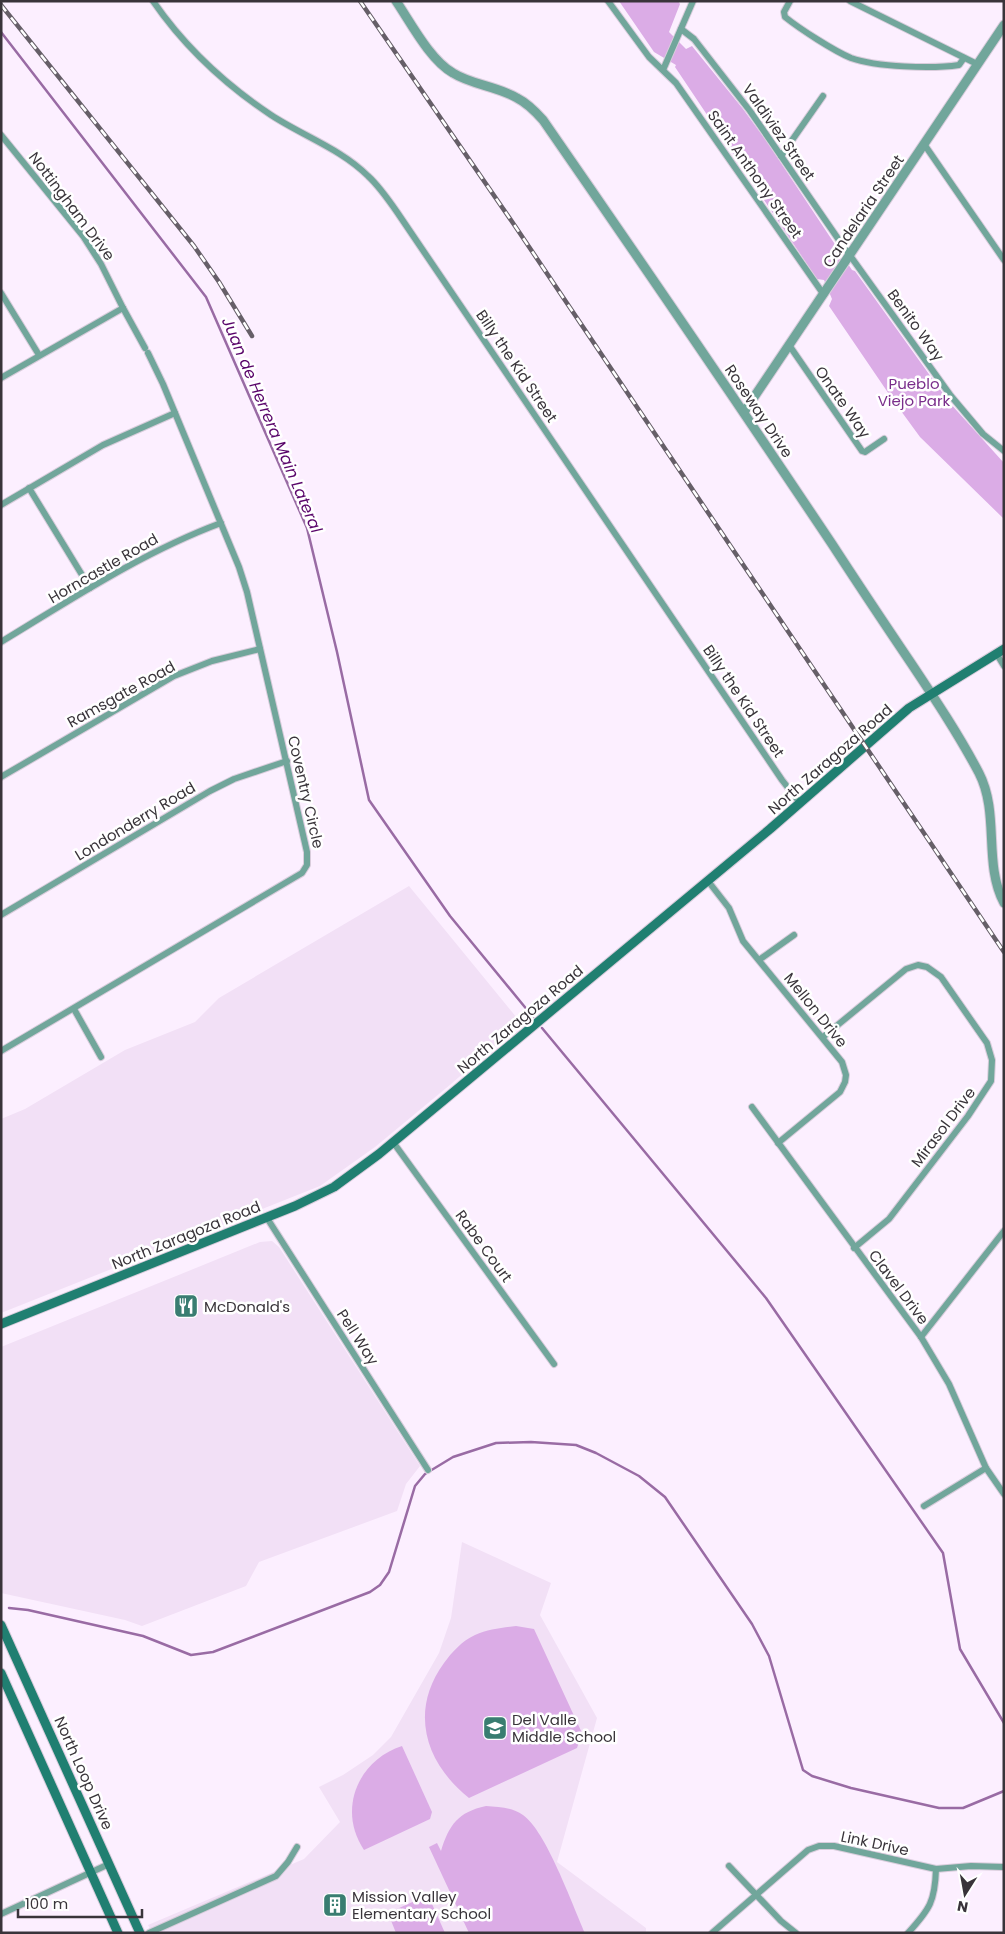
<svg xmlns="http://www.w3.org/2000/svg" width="1005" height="1934" viewBox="0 0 1005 1934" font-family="Poppins,sans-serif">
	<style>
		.built { fill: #f2e0f6 }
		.green { fill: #dbace6 }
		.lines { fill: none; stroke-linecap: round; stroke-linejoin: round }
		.stream { stroke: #996ba4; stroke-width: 2.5 }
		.minor-casing { stroke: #d9cddc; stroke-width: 8 }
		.tertiary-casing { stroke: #d9cddc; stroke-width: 11 }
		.secondary-casing { stroke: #d9cddc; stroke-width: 11 }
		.minor { stroke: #71a69b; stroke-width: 6 }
		.tertiary { stroke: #71a69b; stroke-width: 9 }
		.secondary { stroke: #207f71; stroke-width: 9 }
		.rail-casing { stroke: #665f68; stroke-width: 4.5 }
		.rail { stroke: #fff; stroke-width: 2.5; stroke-dasharray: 8; stroke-linecap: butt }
		.labels { text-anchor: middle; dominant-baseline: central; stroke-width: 5; stroke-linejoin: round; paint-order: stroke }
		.street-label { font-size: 15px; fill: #39343a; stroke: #fff }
		.park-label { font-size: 15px; fill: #7a2e8b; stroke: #fff }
		.poi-label { font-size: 15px; fill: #39343a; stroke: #fff; text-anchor: start }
		.water-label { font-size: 16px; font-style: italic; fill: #59046a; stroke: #fff }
	</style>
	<rect width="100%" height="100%" fill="#fcefff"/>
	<g class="built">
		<path d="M409,886l112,137 -70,61 -76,63 -55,39 -319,127v-194l24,-10 100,-59 70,-28 24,-24z"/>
		<path d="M272,1241l7,6 141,219 -14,18 -9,27 -138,51 -13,24 -104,40 -17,-6 -124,-27v-246l259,-105z"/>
		<path d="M462,1542l89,41 -11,32 57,103 -40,144 89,66v5h-494l-4,-8 156,-66 36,-37 -21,-35 24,-12 30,-20 18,-18 48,-84 12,-35z"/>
	</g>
	<g class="green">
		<path d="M619,1h59l2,3 -11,28 17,17 6,-3 51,63 22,30 87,131 3,1 94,131 55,61v56l-84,-82 -27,-37 -64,-94 3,-7 -8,-19 -7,-1 -142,-212 1,-2 -22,-13z"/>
		<path d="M516,1626l18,3 48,104 -5,15 -108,50c-44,-35 -60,-87 -25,-135 8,-11 18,-22 31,-28 13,-6 27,-7 41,-9z"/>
		<path d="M402,1746l30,66 -2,7 -66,31c-27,-40 -6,-90 38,-104z"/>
		<path d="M486,1806c13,1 26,1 37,9 23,16 49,89 62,118h-116l-40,-86 8,-4 4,8c8,-26 17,-39 45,-45z"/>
		<path d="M428,1895l17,38h-49l-8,-20z"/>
	</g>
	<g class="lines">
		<g class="stream">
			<path d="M1,32l205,265 101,231 30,124 32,148 81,116 83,101"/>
			<path d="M542,1028l224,270 177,255 17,96 44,74"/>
			<path d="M9,1608l19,2 115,26 48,19 22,-3 157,-60 10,-7 9,-13 26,-86 10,-12 28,-17 43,-14 35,-1 45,3 20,8 43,23 26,21 87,127 17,32 34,114 9,6 39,12 88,20h24l41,-17"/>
		</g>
		<defs>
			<g id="minor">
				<path d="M153,1c31,45 73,84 118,114 32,21 70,34 97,61 11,10 20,23 29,36l385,568 18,23"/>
				<path d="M608,1l41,56 27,26 148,212"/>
				<path d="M790,1l-6,11 1,5c15,12 49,34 66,41 25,9 81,11 108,7l5,-7"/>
				<path d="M850,1l127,63"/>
				<path d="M681,29l13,10 56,72 91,132 110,153 32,38 21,17"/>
				<path d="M663,70l30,-69"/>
				<path d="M1,135l82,101 18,28 22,44 22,40"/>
				<path d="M924,144l80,116"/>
				<path d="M781,156l42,-60"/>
				<path d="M1,293l38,62"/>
				<path d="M789,345l73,106 3,1 19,-13"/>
				<path d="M1,378l122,-70"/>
				<path d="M29,488l61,100"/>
				<path d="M1,505l102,-60 72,-32"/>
				<path d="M1,642c71,-43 142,-90 220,-119"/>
				<path d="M996,653l8,13"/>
				<path d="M1,777l173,-101 38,-15 48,-12"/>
				<path d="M708,881l21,27 14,33 99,121 4,13 -1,7 -5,10 -62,51"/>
				<path d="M1,915l209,-124 24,-12 53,-18"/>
				<path d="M759,960l35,-25"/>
				<path d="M74,1009l27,48"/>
				<path d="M823,1037l83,-68 12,-4 9,2 14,10 46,66 5,17 -1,21 -23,35 -79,103 -35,29"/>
				<path d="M1,1051l301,-178 5,-8v-13l-60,-260 -8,-25 -76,-183 -15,-31"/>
				<path d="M752,1107l169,230 28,47 37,84 18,26"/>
				<path d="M393,1142l161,222"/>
				<path d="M267,1218l161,252"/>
				<path d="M921,1337l83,-106"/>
				<path d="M924,1506l62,-38"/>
				<path d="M729,1866l52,55 15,12"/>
				<path d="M1,1914l108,-50"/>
				<path d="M149,1933l127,-57 12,-14 9,-15"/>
				<path d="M712,1933l96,-83 11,-4h15l102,23 35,-3 33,1"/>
				<path d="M908,1933c22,-24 27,-32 28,-64"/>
			</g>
			<g id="tertiary">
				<path d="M396,1c15,22 34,59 57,72 19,12 44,13 64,25 10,5 18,13 26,22 97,140 194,282 289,424 26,40 52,79 79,119 24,36 48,72 68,110 21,41 4,90 25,130"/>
				<path d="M744,412l260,-387"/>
			</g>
			<g id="secondary">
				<path d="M1,1324l294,-118 39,-19 45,-33 391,-325 139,-121 95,-59"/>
				<path d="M1,1625l139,308"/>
				<path d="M1,1673l117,260"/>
			</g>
		</defs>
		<use href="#minor" class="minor-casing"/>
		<use href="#tertiary" class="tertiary-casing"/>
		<use href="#secondary" class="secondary-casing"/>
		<use href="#minor" class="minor"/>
		<use href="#tertiary" class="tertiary"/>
		<use href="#secondary" class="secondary"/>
		<defs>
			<g id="rail">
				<path d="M360,1l155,225 489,726"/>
				<path d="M1,5l193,241 25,36 33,54"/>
			</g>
		</defs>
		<use href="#rail" class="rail-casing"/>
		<use href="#rail" class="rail"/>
	</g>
	<defs>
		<symbol id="restaurant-square" viewBox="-11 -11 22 22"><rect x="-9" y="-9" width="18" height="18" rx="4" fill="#397d71" stroke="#fff"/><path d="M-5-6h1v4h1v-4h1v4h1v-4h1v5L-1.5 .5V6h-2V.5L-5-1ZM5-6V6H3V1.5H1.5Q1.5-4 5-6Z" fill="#fff"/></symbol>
		<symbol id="school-square" viewBox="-11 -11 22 22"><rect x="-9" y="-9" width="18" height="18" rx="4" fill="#397d71" stroke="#fff"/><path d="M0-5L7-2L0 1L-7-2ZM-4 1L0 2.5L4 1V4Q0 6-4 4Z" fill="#fff"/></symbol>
		<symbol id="building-square" viewBox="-11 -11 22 22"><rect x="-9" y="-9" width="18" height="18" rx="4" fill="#397d71" stroke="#fff"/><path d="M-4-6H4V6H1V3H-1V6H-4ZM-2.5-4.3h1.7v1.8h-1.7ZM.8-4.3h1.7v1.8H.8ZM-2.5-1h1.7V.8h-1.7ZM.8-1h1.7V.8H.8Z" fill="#fff"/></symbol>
	</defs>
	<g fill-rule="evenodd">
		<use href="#restaurant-square" x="172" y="1292" width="28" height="28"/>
		<use href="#school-square" x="481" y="1714" width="28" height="28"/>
		<use href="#building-square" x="321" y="1891" width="28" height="28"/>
	</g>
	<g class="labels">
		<g class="street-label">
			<text transform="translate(779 132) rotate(55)">Valdiviez Street</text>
			<text transform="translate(755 174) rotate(55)">Saint Anthony Street</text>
			<text transform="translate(72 206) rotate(53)">Nottingham Drive</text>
			<text transform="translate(863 211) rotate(-56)">Candelaria Street</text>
			<text transform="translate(916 325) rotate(54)">Benito Way</text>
			<text transform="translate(517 366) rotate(56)">Billy the Kid Street</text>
			<text transform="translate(843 402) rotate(55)">Onate Way</text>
			<text transform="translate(759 411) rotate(56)">Roseway Drive</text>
			<text transform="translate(103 568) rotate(-30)">Horncastle Road</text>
			<text transform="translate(121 694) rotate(-29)">Ramsgate Road</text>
			<text transform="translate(744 701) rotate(56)">Billy the Kid Street</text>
			<text transform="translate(830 759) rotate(-41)">North Zaragoza Road</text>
			<text transform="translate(306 792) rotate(77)">Coventry Circle</text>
			<text transform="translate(135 821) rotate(-31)">Londonderry Road</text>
			<text transform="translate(816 1010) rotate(51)">Mellon Drive</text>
			<text transform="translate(520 1019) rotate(-40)">North Zaragoza Road</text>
			<text transform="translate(943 1127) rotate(-53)">Mirasol Drive</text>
			<text transform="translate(186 1235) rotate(-22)">North Zaragoza Road</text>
			<text transform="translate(484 1246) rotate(54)">Rabe Court</text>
			<text transform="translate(899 1287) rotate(53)">Clavel Drive</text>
			<text transform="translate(358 1337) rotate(57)">Pell Way</text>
			<text transform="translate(84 1773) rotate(66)">North Loop Drive</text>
			<text transform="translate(875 1843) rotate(12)">Link Drive</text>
		</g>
		<g class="park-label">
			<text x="914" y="383">Pueblo<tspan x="914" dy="17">Viejo Park</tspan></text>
		</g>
		<g class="poi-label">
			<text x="204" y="1306">McDonald's</text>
			<text x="512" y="1719">Del Valle<tspan x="512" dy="17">Middle School</tspan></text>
			<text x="352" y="1896">Mission Valley<tspan x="352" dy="17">Elementary School</tspan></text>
		</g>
		<g class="water-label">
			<text transform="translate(272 425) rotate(67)">Juan de Herrera Main Lateral</text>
		</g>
	</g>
	<rect width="1005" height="1934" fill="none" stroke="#39343a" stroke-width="5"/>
	<g transform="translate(965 1894) rotate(191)" stroke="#ffffff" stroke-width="4" paint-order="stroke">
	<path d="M0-4L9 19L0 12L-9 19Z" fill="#39343a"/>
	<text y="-8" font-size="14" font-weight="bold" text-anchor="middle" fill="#39343a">N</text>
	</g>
	<path d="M18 1909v8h124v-8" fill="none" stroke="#39343a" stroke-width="2.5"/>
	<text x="25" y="1909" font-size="15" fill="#39343a" stroke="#ffffff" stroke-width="4" paint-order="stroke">100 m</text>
</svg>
